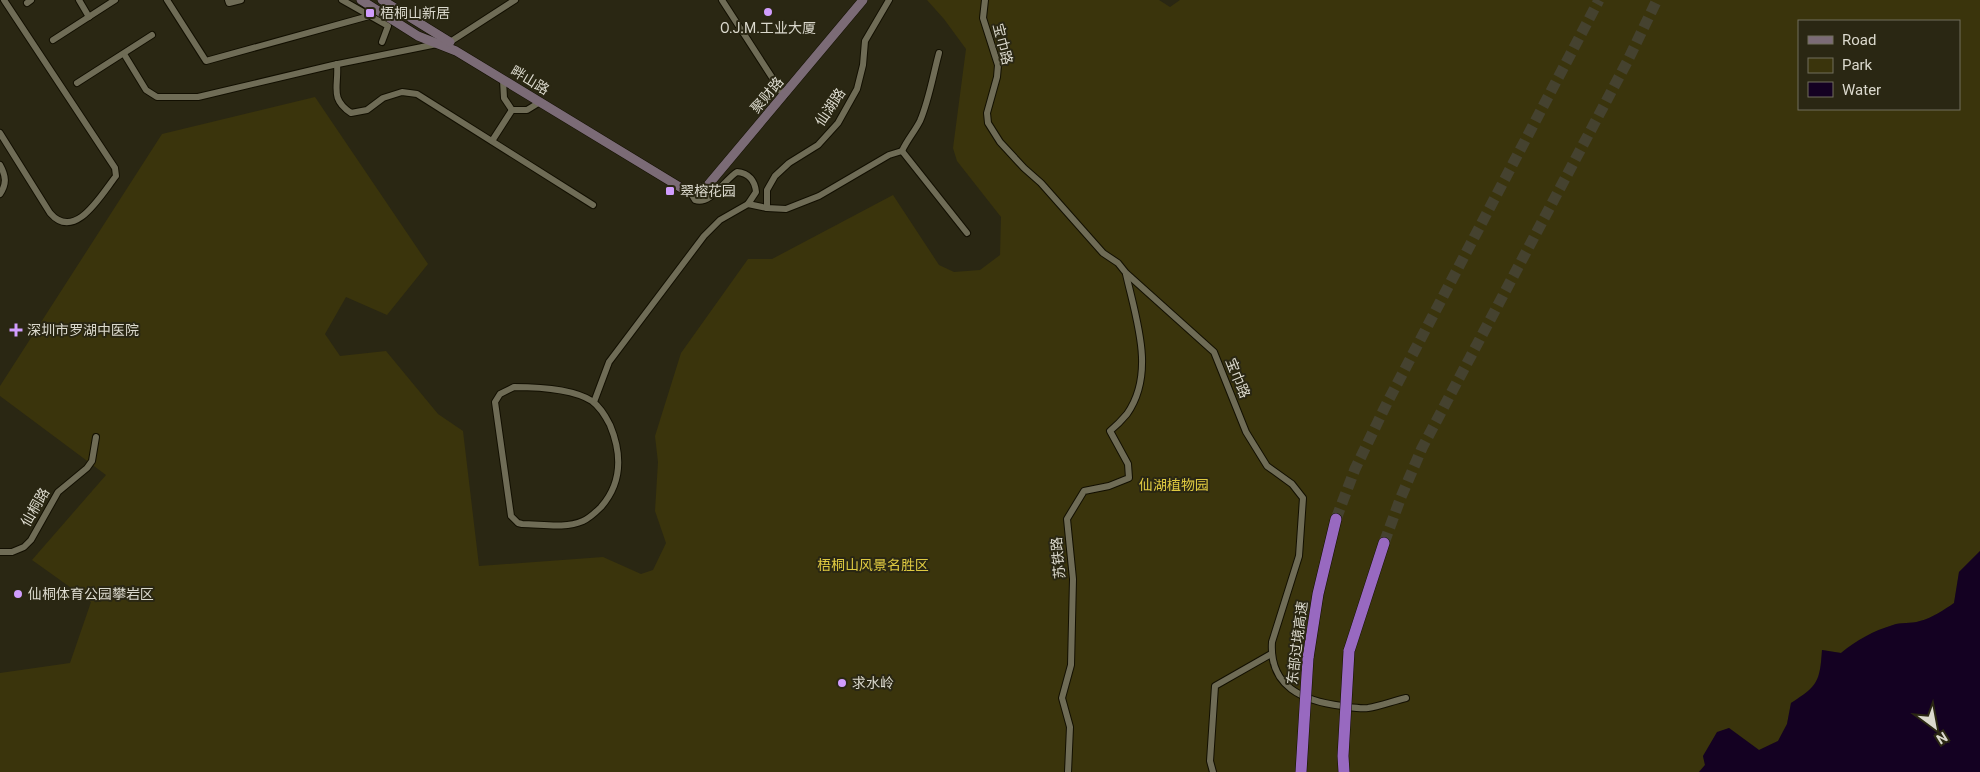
<svg xmlns="http://www.w3.org/2000/svg" width="1980" height="772" viewBox="0 0 1980 772" font-family="Roboto,'Noto Sans SC',sans-serif">
	<style>
		.green { fill: #3a340c; fill-rule: evenodd }
		.water { fill: #140122 }
		.lines { fill: none; stroke-linecap: round; stroke-linejoin: round }
		.highway-tunnel { stroke: #45422f; stroke-width: 11; stroke-dasharray: 11 5.5; stroke-linecap: butt }
		.street-casing { stroke: #120f01; stroke-width: 8 }
		.secondary-casing { stroke: #120f01; stroke-width: 10 }
		.highway-casing { stroke: #120f01; stroke-width: 12 }
		.street { stroke: #6f6c56; stroke-width: 6 }
		.secondary { stroke: #7b6b76; stroke-width: 9 }
		.highway { stroke: #9869c0; stroke-width: 11 }
		.highway-bridge-casing { stroke: #120f01; stroke-width: 12; stroke-linecap: butt }
		.highway-bridge { stroke: #9869c0; stroke-width: 11 }
		.poi-dot { fill: #d19dfe; stroke: #2a2713; stroke-width: 2 }
		.labels { text-anchor: middle; dominant-baseline: central; stroke-width: 4; stroke-linejoin: round; paint-order: stroke }
		.poi-label { font-size: 14px; fill: #dbd9cd; stroke: #2a2713; text-anchor: start }
		.street-label { font-size: 14px; fill: #dbd9cd; stroke: #2a2713 }
		.park-label { font-size: 14px; fill: #dfca41; stroke: #2a2713 }
	</style>
	<rect width="100%" height="100%" fill="#2a2713"/>
	<path class="green" d="M927,0h232l11,7 10,-7h800v551l-21,21 -5,31c-10,7 -22,15 -34,18 -9,3 -19,1 -27,4 -20,6 -36,15 -52,28l-19,-3c-2,31 -4,36 -31,53l-4,21 -9,17 -19,9 -30,-22 -12,5 -14,23 2,9 -6,7h-1699v-99l70,-10 21,-61 -59,-42 74,-85 -106,-79v-10l162,-252 153,-37 113,167 -41,51 -41,-18 -21,37 15,22 46,-5 52,63 25,17 16,135 124,-9 38,17 12,-4 13,-27 -11,-32 3,-49 -3,-26 26,-83 67,-94h24l121,-64 46,70 15,7 26,-2 20,-15 1,-38 -44,-56 -4,-13 13,-99 -22,-30zM1799,21h160v88h-160z"/>
	<path class="water" d="M1980,551v221h-281l6,-7 -2,-9 14,-24 12,-4 30,22 19,-9 9,-17 4,-21c27,-17 29,-22 31,-53l19,3c16,-13 32,-22 52,-28 8,-3 18,-1 27,-4 12,-3 24,-11 34,-18l5,-31z"/>
	<g class="lines">
		<g class="highway-tunnel">
			<path d="M1336,519l19,-50 32,-66 212,-403"/>
			<path d="M1384,543l17,-46 21,-49 205,-386 30,-62"/>
		</g>
		<defs>
			<g id="street">
				<path d="M79,0l10,17"/>
				<path d="M167,0l39,61 163,-45"/>
				<path d="M228,0l1,3 12,-3"/>
				<path d="M342,0l46,26 -6,16"/>
				<path d="M722,0l62,96"/>
				<path d="M985,0l-2,18 15,47 -1,12 -10,36 1,10 12,19 24,26 17,15 62,70 15,10 8,10 88,79 32,80 21,34 25,18 11,14 -4,58 -27,86c-3,45 31,59 70,64 8,1 18,3 26,2 13,-2 25,-7 38,-10"/>
				<path d="M27,3l4,-3"/>
				<path d="M53,40l62,-40"/>
				<path d="M450,42l65,-42"/>
				<path d="M124,54l22,36 11,7h41l135,-32 104,-21"/>
				<path d="M337,64c2,23 -8,34 14,49l16,-3 16,-12 19,-6 15,2 176,111"/>
				<path d="M503,80l1,18 8,12h15l13,-8"/>
				<path d="M77,83l75,-48"/>
				<path d="M0,133l50,80c25,29 51,-18 66,-37l-1,-8 -111,-168"/>
				<path d="M492,141l20,-31"/>
				<path d="M902,151c5,-11 13,-20 18,-30 9,-21 13,-46 19,-68"/>
				<path d="M902,151l65,82"/>
				<path d="M0,165c6,11 7,19 0,29"/>
				<path d="M748,204l19,4 19,1 33,-13 70,-41 13,-4"/>
				<path d="M767,208v-18l8,-14 14,-13 29,-18 20,-22 19,-34 6,-24 2,-24 24,-41"/>
				<path d="M514,387c22,0 59,2 78,14 8,6 14,16 18,24 12,29 12,58 -9,82 -6,6 -11,11 -18,14 -18,8 -42,3 -61,3l-4,-1 -7,-7 -16,-114 5,-8z"/>
				<path d="M594,402l15,-40 95,-126 16,-16 28,-16 8,-12c-1,-11 -7,-19 -19,-20 -12,7 -27,34 -42,28l-6,-10"/>
				<path d="M0,552h12l12,-5 7,-7 27,-48 29,-24 5,-7 4,-24"/>
				<path d="M1068,772l2,-45 -8,-29 9,-33 2,-86 -6,-60 17,-28 25,-5 20,-8 -1,-14 -18,-33c6,-5 12,-11 17,-17 29,-41 9,-95 -1,-140"/>
				<path d="M1213,772l-3,-11 5,-75 56,-32"/>
			</g>
			<g id="secondary">
				<path d="M361,0l57,36 38,15 227,138c10,2 17,1 25,-4l155,-185"/>
				<path d="M382,0l68,42"/>
			</g>
			<g id="highway">
				<path d="M1349,651l35,-108"/>
				<path d="M1308,658l10,-64 18,-75"/>
			</g>
		</defs>
		<use href="#street" class="street-casing"/>
		<use href="#secondary" class="secondary-casing"/>
		<use href="#highway" class="highway-casing"/>
		<use href="#street" class="street"/>
		<use href="#secondary" class="secondary"/>
		<use href="#highway" class="highway"/>
		<defs>
			<g id="highway-bridge">
				<path d="M1301,772l7,-114"/>
				<path d="M1344,772l-1,-16 6,-105"/>
			</g>
		</defs>
		<use href="#highway-bridge" class="highway-bridge-casing"/>
		<use href="#highway-bridge" class="highway-bridge"/>
	</g>
	<g class="poi-dot">
		<circle cx="768" cy="12" r="5"/>
		<rect x="365" y="8" width="10" height="10" rx="2.5"/>
		<rect x="665" y="186" width="10" height="10" rx="2.5"/>
		<path d="M13.5 322.5h5v5h5v5h-5v5h-5v-5h-5v-5h5z"/>
		<circle cx="18" cy="594" r="5"/>
		<circle cx="842" cy="683" r="5"/>
	</g>
	<g class="labels">
		<g class="poi-label">
			<text x="380" y="13">梧桐山新居</text>
			<text x="768" y="28" text-anchor="middle">O.J.M.工业大厦</text>
			<text x="680" y="191">翠榕花园</text>
			<text x="27" y="330">深圳市罗湖中医院</text>
			<text x="28" y="594">仙桐体育公园攀岩区</text>
			<text x="852" y="683">求水岭</text>
		</g>
		<g class="street-label">
			<text transform="translate(1003 44) rotate(76)">宝巾路</text>
			<text transform="translate(530 80) rotate(31)">畔山路</text>
			<text transform="translate(767 95) rotate(-50)">聚财路</text>
			<text transform="translate(830 107) rotate(-56)">仙湖路</text>
			<text transform="translate(1238 378) rotate(68)">宝巾路</text>
			<text transform="translate(35 507) rotate(-60)">仙桐路</text>
			<text transform="translate(1058 558) rotate(-95)">苏铁路</text>
			<text transform="translate(1297 643) rotate(-83)">东部过境高速</text>
		</g>
		<g class="park-label">
			<text x="1174" y="485">仙湖植物园</text>
			<text x="873" y="565">梧桐山风景名胜区</text>
		</g>
	</g>
	<rect x="1798" y="20" width="162" height="90" fill="#2a2713" stroke="#716e5d"/>
	<rect x="1808" y="36" width="25" height="8" fill="#7b6b76" stroke="#716e5d"/>
	<text x="1842" y="45" font-size="15" fill="#dbd9cd">Road</text>
	<rect x="1808" y="58" width="25" height="15" fill="#3a340c" stroke="#716e5d"/>
	<text x="1842" y="70" font-size="15" fill="#dbd9cd">Park</text>
	<rect x="1808" y="82" width="25" height="15" fill="#140122" stroke="#716e5d"/>
	<text x="1842" y="95" font-size="15" fill="#dbd9cd">Water</text>
	<g transform="translate(1935 727) rotate(148)" stroke="#2a2713" stroke-width="4" paint-order="stroke">
	<path d="M0-4L9 19L0 12L-9 19Z" fill="#dbd9cd"/>
	<text y="-8" font-size="14" font-weight="bold" text-anchor="middle" fill="#dbd9cd">N</text>
	</g>
</svg>
